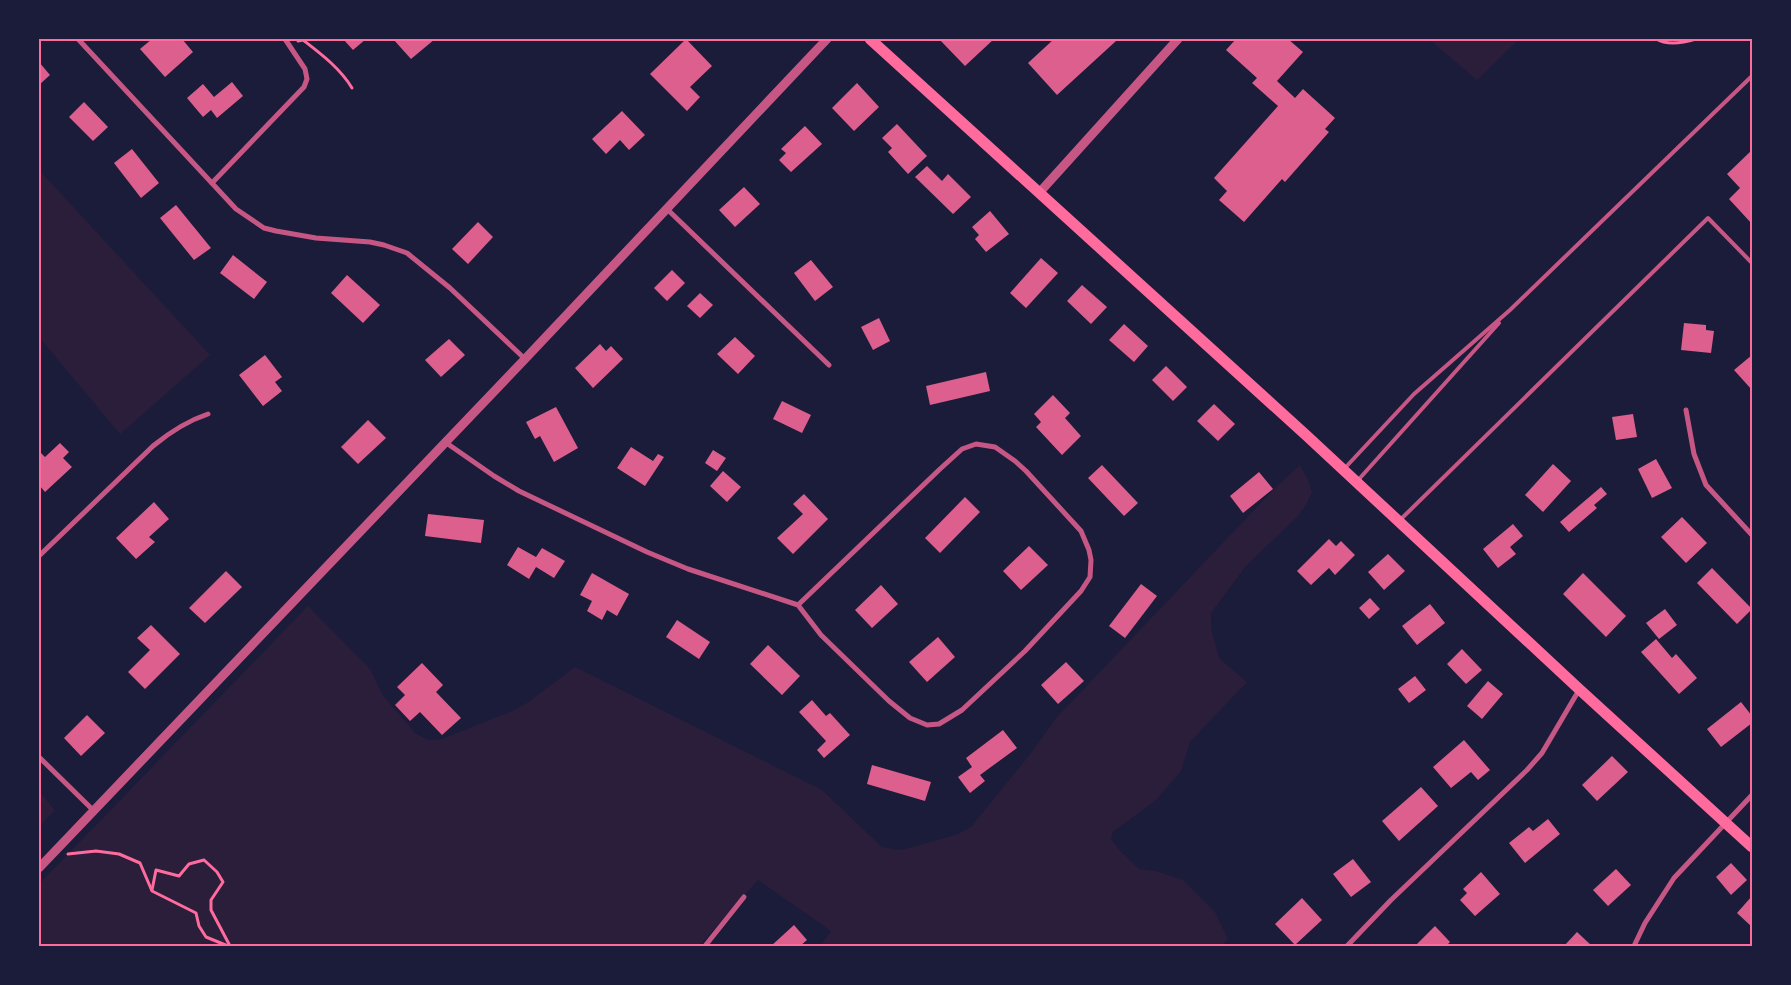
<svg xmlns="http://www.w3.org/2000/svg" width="1791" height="985" viewBox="0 0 1791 985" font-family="'Source Sans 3',sans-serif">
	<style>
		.green { fill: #2a1e3b }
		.building { fill: #dd5f8e }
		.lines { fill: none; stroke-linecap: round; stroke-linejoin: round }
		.path { stroke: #ff6b9d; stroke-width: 3 }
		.service { stroke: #c65784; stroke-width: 4 }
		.minor { stroke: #c65784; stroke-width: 5 }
		.tertiary { stroke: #c65784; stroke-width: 9 }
		.primary { stroke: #ff6b9d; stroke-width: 11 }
		.neatline { fill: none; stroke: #ff6b9d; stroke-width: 2 }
	</style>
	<rect width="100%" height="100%" fill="#1b1b3a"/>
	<g class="green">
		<path d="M1429,39h90l-42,41z"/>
		<path d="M39,170l171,185 -90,79 -81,-97z"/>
		<path d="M1300,465l7,13 5,14 -6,13 -8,11 -52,50 -35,47v15l8,30 28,24 -57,60 -9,29 -25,29 -43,32 -2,7 9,12 19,18 17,2 27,9 32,32 13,27 -6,7h-402l11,-15 -73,-51 -59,66h-660v-62l269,-278 63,64 11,24 33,39 13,7 14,-1 70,-28 15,-8 48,-36 247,123 60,57 17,3 14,-3 45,-13 13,-7 60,-74 26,-36 221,-232z"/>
		<path d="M39,791l16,19 -16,16z"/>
	</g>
	<g class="building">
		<path d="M152,39h30l11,13 -28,25 -25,-28z"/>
		<path d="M343,39h23l-13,11z"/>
		<path d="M393,39h42l-24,20z"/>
		<path d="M686,39l26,27 -22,21 10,10 -13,14 -37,-37z"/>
		<path d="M939,39h55l-29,27z"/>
		<path d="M1054,39h61l1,2 -59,54 -29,-32z"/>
		<path d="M1236,39h52l15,13 -26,29 18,17 8,-9 32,29 -10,11 4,3 -44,50 -3,-3 -38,43 -25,-22 8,-9 -13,-13 64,-72 -26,-23 5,-5 -31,-28z"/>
		<path d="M39,62l11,13 -11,10z"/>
		<path d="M232,82l11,14 -26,22 -6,-8 -8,7 -16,-19 16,-14 11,13z"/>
		<path d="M857,83l22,24 -25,24 -22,-23z"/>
		<path d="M84,102l24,25 -15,14 -24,-24z"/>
		<path d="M622,111l23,24 -16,15 -9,-10 -14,14 -14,-15z"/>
		<path d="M897,124l30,32 -19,18 -20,-22 4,-4 -10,-10z"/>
		<path d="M805,126l17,18 -31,28 -12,-12 7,-7 -5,-4z"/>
		<path d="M132,149l27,34 -18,15 -27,-35z"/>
		<path d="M1752,150v74l-23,-25 11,-11 -13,-14z"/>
		<path d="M927,166l15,15 6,-7 23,23 -18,17 -38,-37z"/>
		<path d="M744,187l16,17 -25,23 -16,-17z"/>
		<path d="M176,205l35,43 -17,12 -34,-42z"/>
		<path d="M990,211l19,23 -23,18 -11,-13 4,-4 -7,-8z"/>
		<path d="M478,222l15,15 -25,27 -16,-15z"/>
		<path d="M233,255l34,27 -13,17 -34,-26z"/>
		<path d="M1041,258l17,15 -32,35 -16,-15z"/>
		<path d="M811,260l22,27 -18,14 -21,-28z"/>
		<path d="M672,270l13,13 -18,18 -13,-13z"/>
		<path d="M347,275l33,30 -17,18 -32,-30z"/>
		<path d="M1082,285l25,22 -16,17 -24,-23z"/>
		<path d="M700,293l13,12 -13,13 -13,-12z"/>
		<path d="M879,318l11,23 -17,9 -12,-23z"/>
		<path d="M1684,323l22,2v5l8,1 -3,22 -30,-3z"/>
		<path d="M1124,324l24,22 -14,16 -25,-22z"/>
		<path d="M735,337l20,19 -17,18 -21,-20z"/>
		<path d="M449,339l16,16 -24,22 -16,-17z"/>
		<path d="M600,344l6,7 5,-5 12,13 -30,29 -18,-20z"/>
		<path d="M265,355l17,22 -7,5 7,9 -19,15 -24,-31z"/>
		<path d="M1752,355v35l-18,-20z"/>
		<path d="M1166,366l21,21 -14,14 -21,-21z"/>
		<path d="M986,372l4,19 -60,14 -4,-19z"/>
		<path d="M1053,395l17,18 -5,5 16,18 -19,19 -26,-28 5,-5 -7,-8z"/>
		<path d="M782,401l29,14 -9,18 -29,-14z"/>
		<path d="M1214,404l21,20 -17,17 -21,-20z"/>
		<path d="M556,407l22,41 -24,14 -14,-26 -5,3 -9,-17z"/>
		<path d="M1633,414l4,23 -21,3 -4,-23z"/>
		<path d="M368,420l18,18 -28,26 -17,-17z"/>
		<path d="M60,443l9,9 -6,6 9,9 -27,25 -6,-7v-34l6,6z"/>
		<path d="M631,447l22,14 5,-7 6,3 -19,29 -28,-18z"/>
		<path d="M713,450l13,8 -9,13 -12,-8z"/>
		<path d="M1656,459l16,29 -20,10 -14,-29z"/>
		<path d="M1553,464l18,17 -28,31 -18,-17z"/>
		<path d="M1102,465l36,38 -14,13 -36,-38z"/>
		<path d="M723,471l18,16 -14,15 -17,-16z"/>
		<path d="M1259,472l14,17 -30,24 -13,-17z"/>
		<path d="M1601,487l6,7 -13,11 3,3 -28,24 -9,-10z"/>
		<path d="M804,494l24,25 -35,35 -16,-16 26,-24 -10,-10z"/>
		<path d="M965,497l15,15 -40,41 -15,-15z"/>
		<path d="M154,502l15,17 -20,18 6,5 -19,17 -20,-21z"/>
		<path d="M428,514l56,6 -3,23 -56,-7z"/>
		<path d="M1682,517l25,26 -21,20 -25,-26z"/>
		<path d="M1513,524l10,12 -13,11 6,7 -18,14 -15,-19z"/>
		<path d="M1329,539l7,7 5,-5 14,14 -20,20 -6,-7 -18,17 -14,-14z"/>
		<path d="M1029,546l19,19 -27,25 -18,-19z"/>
		<path d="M518,547l18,10 6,-9 23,13 -11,17 -18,-11 -7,12 -22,-14z"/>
		<path d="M1388,554l17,17 -21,19 -16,-18z"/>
		<path d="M1712,568l40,41 -15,15 -40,-41z"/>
		<path d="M226,571l16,16 -37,36 -16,-15z"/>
		<path d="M592,573l37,21 -12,22 -10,-6 -5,10 -15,-9 5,-10 -12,-6z"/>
		<path d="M1583,573l43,43 -20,21 -43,-43z"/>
		<path d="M1141,584l16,12 -32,42 -16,-12z"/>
		<path d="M881,585l17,19 -26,24 -17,-18z"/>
		<path d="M1370,598l10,11 -11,10 -10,-11z"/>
		<path d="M1430,604l15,19 -28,22 -15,-19z"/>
		<path d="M1665,609l12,16 -18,14 -13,-16z"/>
		<path d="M677,620l33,22 -11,17 -33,-22z"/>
		<path d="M151,625l29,29 -35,35 -17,-17 22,-22 -13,-12z"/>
		<path d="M938,637l17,20 -28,25 -18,-20z"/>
		<path d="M1656,639l16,19 4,-4 21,24 -18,16 -38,-42z"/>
		<path d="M768,645l32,31 -18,19 -32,-31z"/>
		<path d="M1462,649l20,21 -16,14 -19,-20z"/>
		<path d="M1066,662l18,19 -26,23 -17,-19z"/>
		<path d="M422,663l21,22 -7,7 25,26 -19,17 -22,-23 -10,9 -15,-16 10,-10 -8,-8z"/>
		<path d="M1415,676l11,14 -17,13 -11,-14z"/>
		<path d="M1488,681l15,13 -21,25 -15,-13z"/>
		<path d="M812,700l14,16 4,-3 20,22 -26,23 -7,-8 9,-9 -27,-29z"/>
		<path d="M1741,702l11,14v7l-31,24 -14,-18z"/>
		<path d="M87,715l18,18 -24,23 -17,-18z"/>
		<path d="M1003,730l14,18 -37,27 5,6 -15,12 -12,-16 14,-10 -6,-9z"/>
		<path d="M1464,740l26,30 -12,10 -7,-8 -20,16 -18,-21z"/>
		<path d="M1612,756l16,16 -31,29 -15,-16z"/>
		<path d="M872,765l59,17 -6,19 -58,-17z"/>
		<path d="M1421,787l17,19 -39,35 -17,-20z"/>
		<path d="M1548,819l12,15 -35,29 -16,-20 20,-16 4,4z"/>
		<path d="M1353,859l18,23 -20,15 -18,-23z"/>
		<path d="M1731,863l16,17 -16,15 -15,-18z"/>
		<path d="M1616,869l15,16 -23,21 -15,-16z"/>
		<path d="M1481,872l19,22 -25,22 -15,-16 7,-7 -4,-4z"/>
		<path d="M1752,896v31l-15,-14z"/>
		<path d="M1302,898l20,22 -27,25 -20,-21z"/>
		<path d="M794,925l13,15 -7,6h-29z"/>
		<path d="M1435,926l15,16 -4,4h-31z"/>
		<path d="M1577,932l15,14h-28z"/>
	</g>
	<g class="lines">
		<g class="path">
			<path d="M1656,39c12,7 27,4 40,0"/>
			<path d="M298,41l5,-1c18,14 37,28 49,48"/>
			<path d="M68,854l28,-3 23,3 21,9 12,28 44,22 3,13 7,11 22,9"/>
			<path d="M152,890l4,-20 23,6 10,-12 15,-4 13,12 6,10 -12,18v10l19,36"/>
		</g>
		<g class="service">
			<path d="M1344,469l70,-75 96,-84 242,-234"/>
			<path d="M1359,483l1,-5 139,-155"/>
			<path d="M1400,520l308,-302 44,45"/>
		</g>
		<g class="minor">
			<path d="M78,39l158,170 28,19 12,3 40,7 54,4 14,3 23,8 43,35 75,71"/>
			<path d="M212,183l92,-96 3,-8 -2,-10 -20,-30"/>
			<path d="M667,209l162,156"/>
			<path d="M1686,410l8,44 12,31 46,50"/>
			<path d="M445,442l49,34 25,15 128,61 41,17 110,36 142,-136 22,-20 14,-5 19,3 20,14 11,10 55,60 8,19 2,10 -1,17 -9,14 -56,60 -63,59 -23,14 -12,1 -17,-7 -21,-17 -68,-66 -23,-30"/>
			<path d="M39,556l114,-110c17,-14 34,-25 55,-32"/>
			<path d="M39,757l55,54"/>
			<path d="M705,946l39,-49"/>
			<path d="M1347,946l44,-46 136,-130 15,-17 37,-63"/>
			<path d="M1634,946l11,-23 29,-45 78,-83"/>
		</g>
		<g class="tertiary">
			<path d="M1039,193l139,-154"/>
			<path d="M39,868l486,-509 302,-320"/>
		</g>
		<path class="primary" d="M870,39l437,397 272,253 173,158"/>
	</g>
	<rect width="1791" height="985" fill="none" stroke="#1b1b3a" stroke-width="80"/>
	<rect x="40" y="40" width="1711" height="905" class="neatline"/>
</svg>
